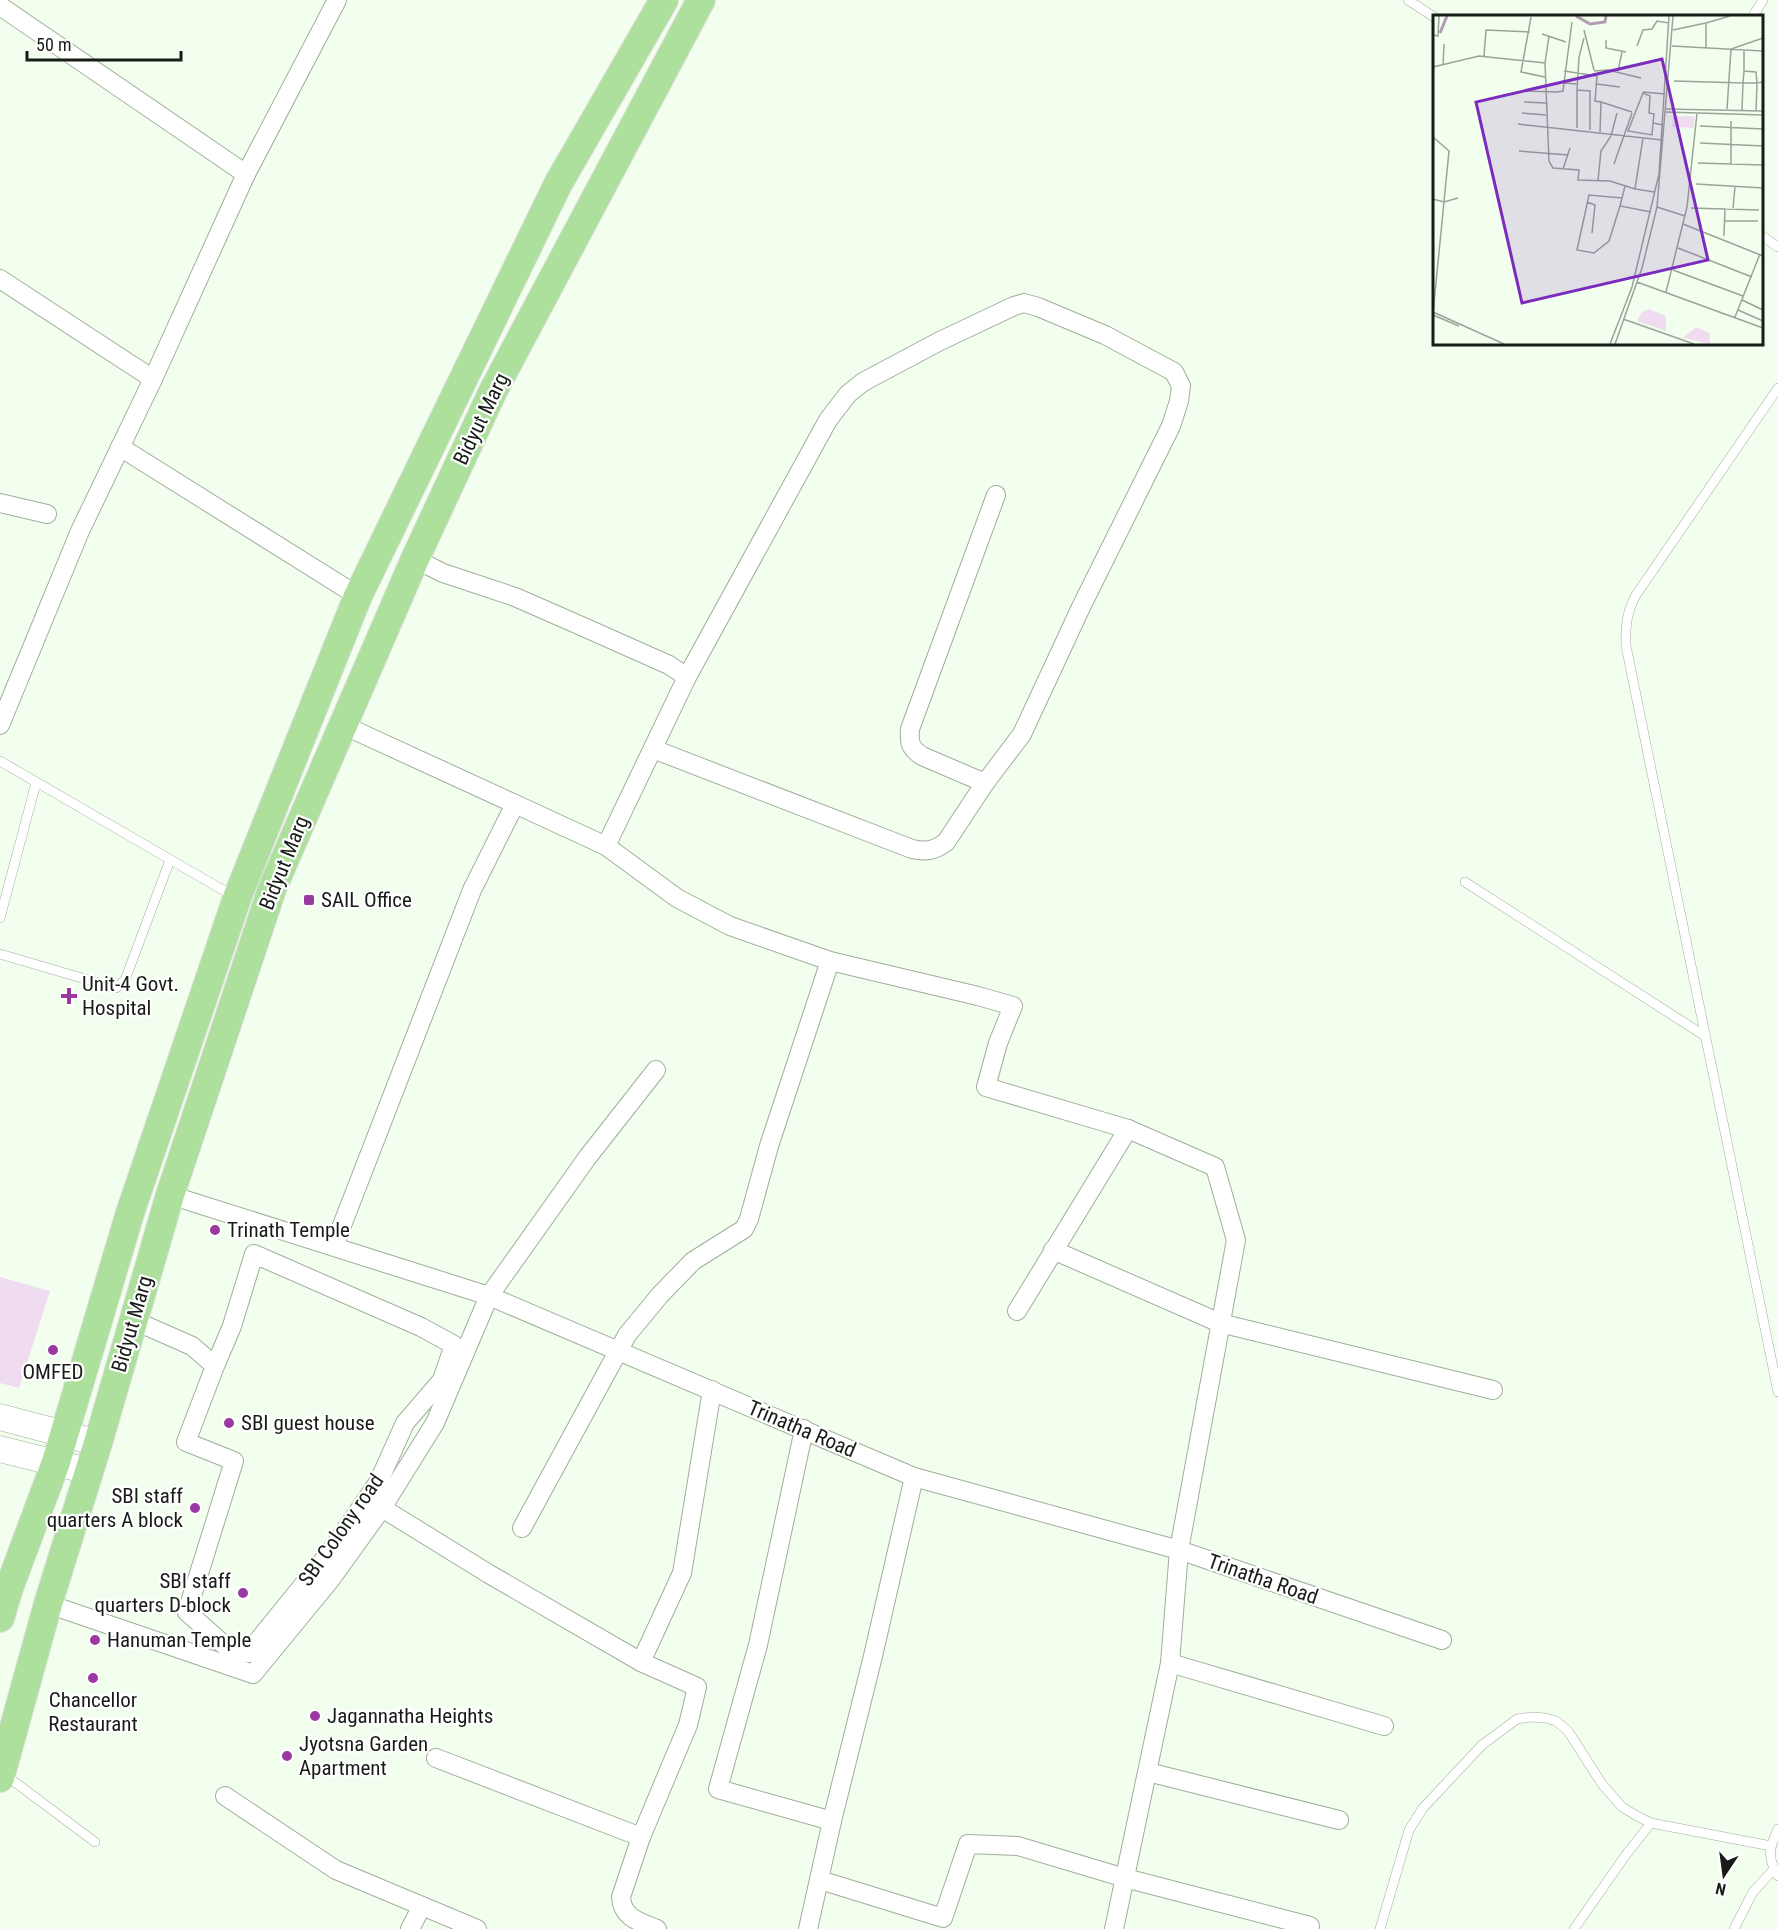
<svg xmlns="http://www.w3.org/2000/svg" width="1778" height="1929" viewBox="0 0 1778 1929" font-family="'Roboto Condensed',sans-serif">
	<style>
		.green { fill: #f0dcf1 }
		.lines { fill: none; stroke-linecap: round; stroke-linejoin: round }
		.lane-casing { stroke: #a0ae9c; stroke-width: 10 }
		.street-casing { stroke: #a0ae9c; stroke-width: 20 }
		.secondary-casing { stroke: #a0ae9c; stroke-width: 27 }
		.primary-casing { stroke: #dfdfde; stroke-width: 30 }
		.lane { stroke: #fff; stroke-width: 9 }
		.street { stroke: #fff; stroke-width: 18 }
		.secondary { stroke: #fff; stroke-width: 26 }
		.primary { stroke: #ade09c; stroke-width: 28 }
		.poi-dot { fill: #9a39a0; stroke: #fff; stroke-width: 2 }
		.labels { text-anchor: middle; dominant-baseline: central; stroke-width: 4.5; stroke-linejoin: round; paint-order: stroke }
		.street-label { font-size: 21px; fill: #171d16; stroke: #fff }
		.poi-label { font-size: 21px; fill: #171d16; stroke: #fff; text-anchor: start }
		.inset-river { fill: none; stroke: #b29cb3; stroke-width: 3 }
		.inset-road { fill: none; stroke: #9aa498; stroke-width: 1.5 }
		.view { fill: #7b2cbf; fill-opacity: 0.15; stroke: #7b2cbf; stroke-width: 3 }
		.inset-edge { fill: none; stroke: #171d16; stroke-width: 3 }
	</style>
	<rect width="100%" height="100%" fill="#f2feee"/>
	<path class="green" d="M0,1277l50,14 -31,97 -19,-5z"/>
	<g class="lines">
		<defs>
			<g id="lane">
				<path d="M1408,0l26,17"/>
				<path d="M1753,16l10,-16"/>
				<path d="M1762,236l16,11"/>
				<path d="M1778,388l-142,207c-9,17 -11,30 -10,51l152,746"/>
				<path d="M0,761l235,136"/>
				<path d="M1465,882l240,154"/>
				<path d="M0,918l36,-135"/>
				<path d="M0,954l116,34 9,-8 45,-120"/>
				<path d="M4,1774l91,68"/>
				<path d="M1778,1829c-9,19 -11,29 0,47"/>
				<path d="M1380,1929l29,-99 14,-22 59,-63 35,-26 14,-2 15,1 10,3 12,10 34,53 20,23 15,9 14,7 120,23"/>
				<path d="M1574,1929l51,-73 26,-33"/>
				<path d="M1734,1929l19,-37 21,-23"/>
			</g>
			<g id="street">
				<path d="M0,6l246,168"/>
				<path d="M0,279l153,100"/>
				<path d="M120,447l238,149"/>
				<path d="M0,503l47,11"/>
				<path d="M415,559l28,14 72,24 64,28 90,40 18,12 -81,169"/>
				<path d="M0,725l80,-194 73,-152 93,-205 91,-174"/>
				<path d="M653,749l259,100c14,3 22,2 34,-7l39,-59 37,-49 60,-129 89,-179 8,-25 2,-15 -7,-14 -69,-37 -67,-28 -14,-4 -10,3 -74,35 -77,41 -15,12 -20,26 -141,257"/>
				<path d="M985,783l-63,-27c-12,-8 -13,-13 -12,-27l86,-234"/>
				<path d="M515,804l91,42 71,52 53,28 100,35 148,35 35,10 -15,37 -12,44 142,42 87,38 21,73 -57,310 -9,113 -56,266"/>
				<path d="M170,1195l319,101 425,181 265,73 263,90"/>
				<path d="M334,1246l138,-356 43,-86 -172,-79"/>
				<path d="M1053,1250l167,73 273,67"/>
				<path d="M1017,1311l111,-182"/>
				<path d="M133,1320l59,26 23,20 -29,76 48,19 -47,151 45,40 16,1 86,-106 45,-66 26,-58 37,-43 12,-35 -33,-18 -167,-73 -22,72 -17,40"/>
				<path d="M804,1429l-46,216 -40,144 114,32 -24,108"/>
				<path d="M382,1508l107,66 152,88"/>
				<path d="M522,1528l105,-193 33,-40 33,-34 51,-32 5,-10 20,-73 61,-185"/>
				<path d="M48,1604l205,70 78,-95 51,-71 53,-85 54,-127 98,-138 69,-88"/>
				<path d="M1170,1663l214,63"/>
				<path d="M436,1758l205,79"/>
				<path d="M1148,1772l191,48"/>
				<path d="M225,1796l111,74 141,59"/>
				<path d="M832,1821l41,-165 41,-179"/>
				<path d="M820,1880l123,38 25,-74 50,2 107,32 185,48"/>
				<path d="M410,1929l12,-23"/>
				<path d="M657,1929c-17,-7 -35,-11 -36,-32l20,-60 47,-112 9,-38 -56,-25 41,-89 30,-183"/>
			</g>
			<g id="secondary">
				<path d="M0,1417l98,26"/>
				<path d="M0,1449l88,22"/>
			</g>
			<g id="primary">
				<path d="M0,1618l9,-30 47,-126 74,-249 107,-315 121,-302 200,-412 106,-184"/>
				<path d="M0,1778l48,-174 50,-161 72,-248 102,-306 143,-330 78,-168 208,-391"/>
			</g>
		</defs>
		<use href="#lane" class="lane-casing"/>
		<use href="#street" class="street-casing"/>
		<use href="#secondary" class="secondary-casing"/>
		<use href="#primary" class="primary-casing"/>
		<use href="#lane" class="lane"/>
		<use href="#street" class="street"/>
		<use href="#secondary" class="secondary"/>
		<use href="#primary" class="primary"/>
	</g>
	<g class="poi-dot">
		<rect x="303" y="894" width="12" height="12" rx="3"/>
		<path d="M66 987h6v6h6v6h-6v6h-6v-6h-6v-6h6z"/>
		<circle cx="215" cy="1230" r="6"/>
		<circle cx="53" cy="1350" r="6"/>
		<circle cx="229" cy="1423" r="6"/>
		<circle cx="195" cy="1508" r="6"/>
		<circle cx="243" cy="1593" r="6"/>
		<circle cx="95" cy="1640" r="6"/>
		<circle cx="93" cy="1678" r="6"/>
		<circle cx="315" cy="1716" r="6"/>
		<circle cx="287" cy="1756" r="6"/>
	</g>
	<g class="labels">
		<g class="street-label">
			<text transform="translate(481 419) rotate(-64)">Bidyut Marg</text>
			<text transform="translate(284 863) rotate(-68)">Bidyut Marg</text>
			<text transform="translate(132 1324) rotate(-74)">Bidyut Marg</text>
			<text transform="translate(802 1429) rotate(23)">Trinatha Road</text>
			<text transform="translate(341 1530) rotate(-55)">SBI Colony road</text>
			<text transform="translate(1263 1579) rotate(19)">Trinatha Road</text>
		</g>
		<g class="poi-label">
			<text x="321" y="900">SAIL Office</text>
			<text x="82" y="984">Unit-4 Govt.<tspan x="82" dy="24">Hospital</tspan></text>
			<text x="227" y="1230">Trinath Temple</text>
			<text x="53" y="1372" text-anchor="middle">OMFED</text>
			<text x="241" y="1423">SBI guest house</text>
			<text x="183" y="1496" text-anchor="end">SBI staff<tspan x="183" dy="24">quarters A block</tspan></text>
			<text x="231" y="1581" text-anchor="end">SBI staff<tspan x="231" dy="24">quarters D-block</tspan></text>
			<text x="107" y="1640">Hanuman Temple</text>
			<text x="93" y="1700" text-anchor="middle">Chancellor<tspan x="93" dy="24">Restaurant</tspan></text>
			<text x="327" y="1716">Jagannatha Heights</text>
			<text x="299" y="1744">Jyotsna Garden<tspan x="299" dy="24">Apartment</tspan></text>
		</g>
	</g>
	<g transform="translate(1433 15)">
		<rect width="330" height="330" fill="#f2feee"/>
		<path d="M240,101h21v12l-22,-1z" fill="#f0dcf1"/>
		<path d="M216,294l17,7v15l-29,-10 5,-9zM263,312l14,6v11l-27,-6z" fill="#f0dcf1"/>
		<path class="inset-river" d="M143,1l14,8 15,-2 1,-6M7,18l7,-17"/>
		<path class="inset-road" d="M98,2l-10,55 24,5M273,8l24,-7M151,15l10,40M240,15l33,-7v26M109,19l24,8M0,20l5,1 1,-20M151,23l-5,19 -2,33 13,1v39M173,25v8l20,4M204,31l6,-16 9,-1 5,-8 12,2M239,31l91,5M51,41l2,-26 44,2M112,48l4,-27M10,51l1,-22M0,52l46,-11 66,7 4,98 4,7 26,2 -1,10 32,1 25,8M131,56l33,5 -2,25 6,1 -1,30M161,56l14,-1 33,8M185,56l4,-19M311,56v-21M241,66l69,2 1,-12 12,1 1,11 6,-1M131,68l8,-61M164,69l23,3M92,76l32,1 6,-1 1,-8 13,1M210,77l22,2M91,87l22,1M168,87l31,10M233,94l97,2M294,94l4,-60 32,-11M309,95l1,-27h14l-1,28M233,97l97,3M89,98l24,2M220,108l-1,12 -24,-4 15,-38 7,3 -1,17 5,1 -1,9 10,2M85,109l144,16M267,111l63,3M144,113v-37M0,122l16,14 -16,162M210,123l-8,51 19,3M267,128l63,3M86,136l49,4M265,148l65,2M181,149l18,-51M298,149v-43M130,154l7,-21M165,165l3,-29 10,-15 6,-23M263,169l67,4M192,171l-5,20 31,6M330,175v49M0,184l11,3 14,-4M154,187l8,3 -3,28M187,191l-11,35 -15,12 -17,-3 12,-55 33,3M224,192l28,9M258,193l68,2M300,193l2,-21M292,206h33M250,209l80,32M291,221l1,-28M245,233l74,29M240,255l70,26M204,267l126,46M233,277l21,-85 10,-94M309,285l21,10M305,295l25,11M0,297l71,32M0,300l26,11M302,302l25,-63M190,304l71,25M177,329l22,-57 27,-113 10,-158M182,329l27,-76 15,-61 16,-191"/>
		<path class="view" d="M229,44l46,201 -186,43 -46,-201z"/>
		<rect width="330" height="330" class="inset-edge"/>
	</g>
	<g transform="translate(1724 1875) rotate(193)" stroke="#ffffff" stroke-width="4.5" paint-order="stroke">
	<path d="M0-4.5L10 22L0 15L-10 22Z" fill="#171d16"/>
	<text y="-9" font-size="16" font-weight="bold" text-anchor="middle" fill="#171d16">N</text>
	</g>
	<path d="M27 51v9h154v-9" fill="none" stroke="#171d16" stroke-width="3"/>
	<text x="36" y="51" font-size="18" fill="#171d16" stroke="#ffffff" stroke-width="4.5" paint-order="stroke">50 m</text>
</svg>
